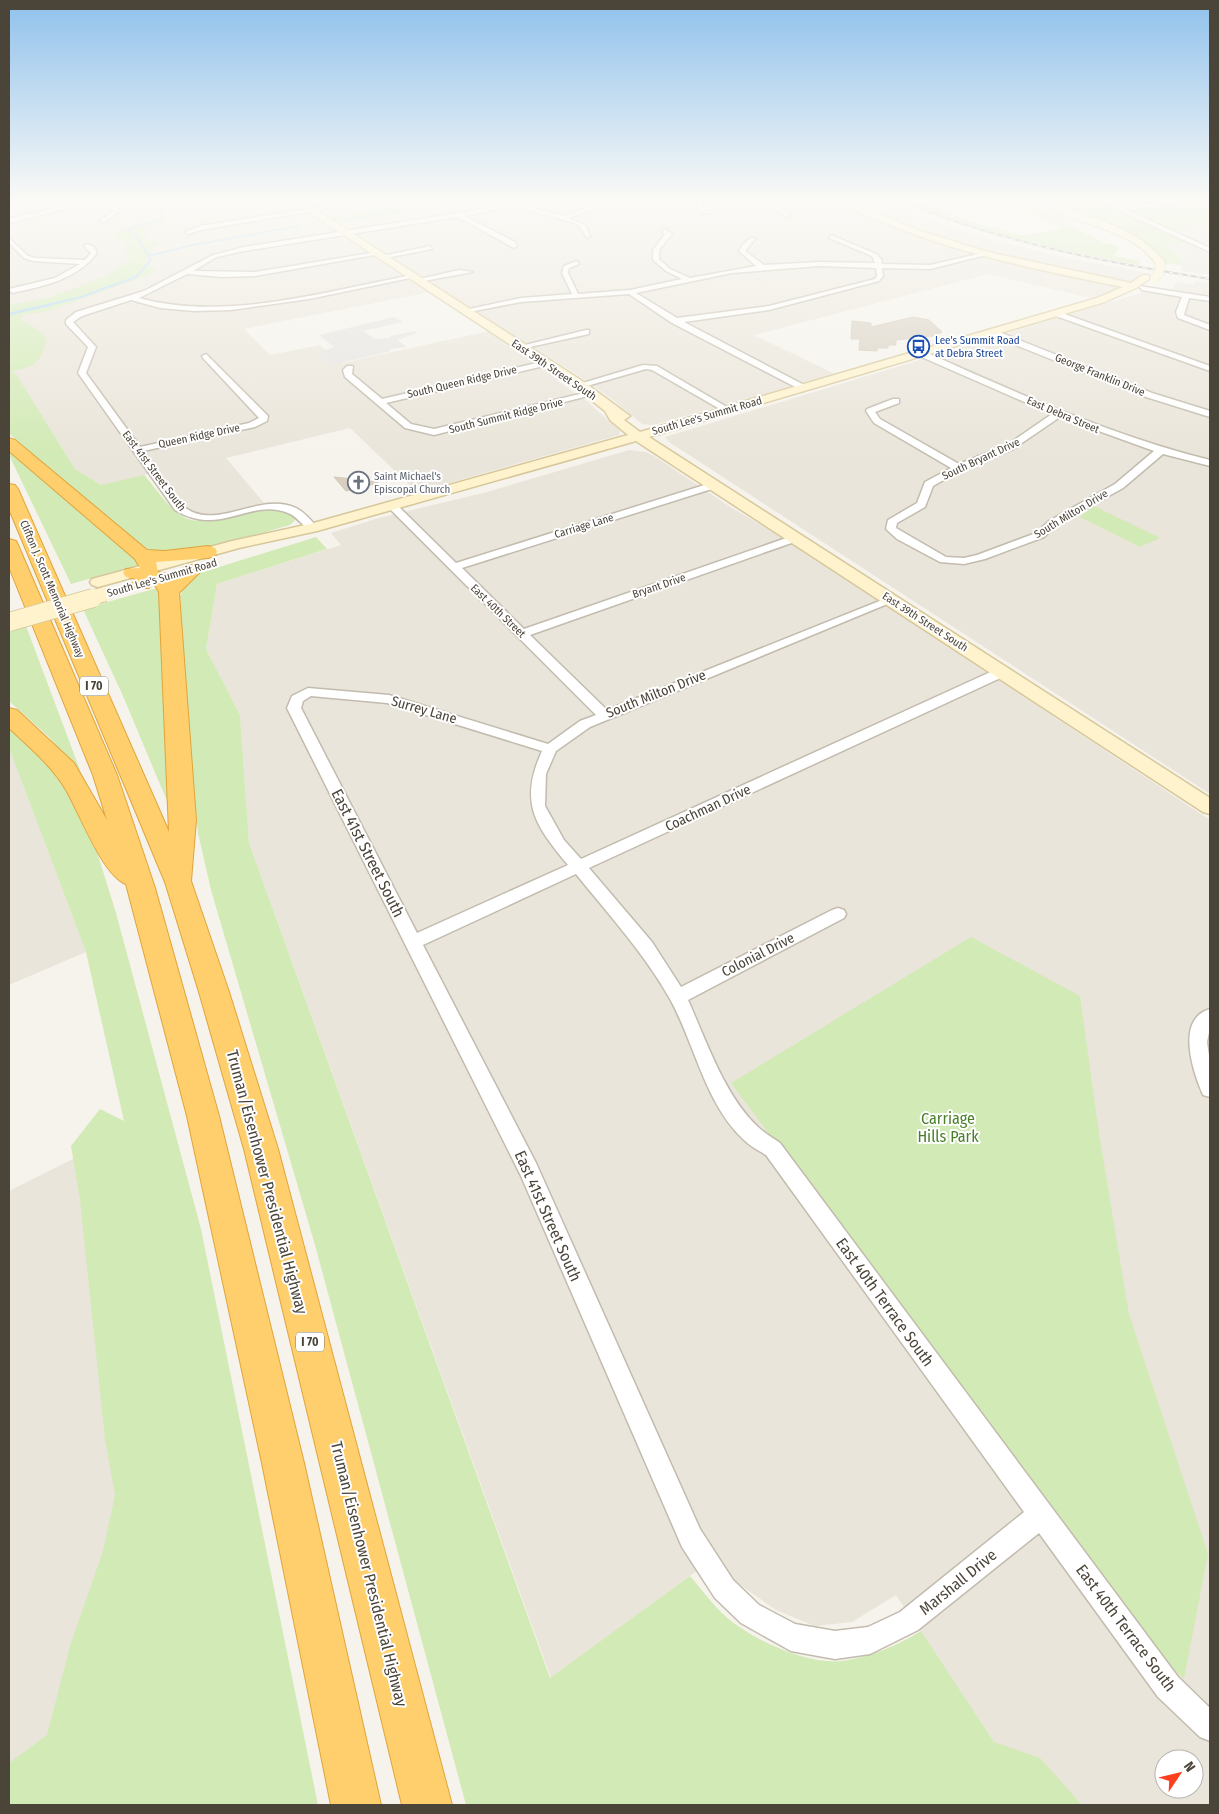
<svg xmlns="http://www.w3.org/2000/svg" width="1219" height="1814" viewBox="0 0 1219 1814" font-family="'Fira Sans Condensed',sans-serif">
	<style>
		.residential { fill: #eae5da; fill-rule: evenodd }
		.green { fill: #d2eab5 }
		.parking { fill: #e5e3e0 }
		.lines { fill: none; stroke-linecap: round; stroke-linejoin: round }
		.stream-far1 { stroke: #a9d4f2; stroke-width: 2 }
		.stream { stroke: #a9d4f2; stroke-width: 2.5 }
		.building { fill: #d8cfc1; stroke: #d3c7b4 }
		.street-casing { stroke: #c2bbae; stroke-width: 3 }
		.secondary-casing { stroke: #d6c79b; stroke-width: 3 }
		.highway-casing { stroke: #e0a43c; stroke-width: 2 }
		.street { fill: #fff; fill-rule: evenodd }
		.secondary { fill: #fff3cd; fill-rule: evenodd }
		.highway { fill: #ffcf6e; fill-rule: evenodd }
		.rail-casing { stroke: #9a9a9a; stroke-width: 2 }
		.rail { stroke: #fff; stroke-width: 1; stroke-dasharray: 4.5; stroke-linecap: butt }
		.secondary-bridge-far2-casing { stroke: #d6c79b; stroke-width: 10; stroke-linecap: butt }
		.secondary-bridge-far1-casing { stroke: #d6c79b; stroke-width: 16; stroke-linecap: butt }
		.secondary-bridge-casing { stroke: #d6c79b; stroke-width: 20; stroke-linecap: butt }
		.secondary-bridge-far2 { stroke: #fff3cd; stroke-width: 9 }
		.secondary-bridge-far1 { stroke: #fff3cd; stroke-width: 14 }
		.secondary-bridge { stroke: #fff3cd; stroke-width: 18 }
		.labels { text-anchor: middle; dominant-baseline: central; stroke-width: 4; stroke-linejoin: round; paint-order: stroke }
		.far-transit-label { font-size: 11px; fill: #164399; stroke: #fff; text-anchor: start }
		.far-street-label { font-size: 11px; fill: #4b4439; stroke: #fff }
		.far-worship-label { font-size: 11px; fill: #5b616d; stroke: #fff; text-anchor: start }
		.shield { fill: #fff; stroke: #817c74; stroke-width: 1 }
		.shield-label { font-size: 12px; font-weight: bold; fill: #4b4439 }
		.street-label { font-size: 14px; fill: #4b4439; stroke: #fff }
		.near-street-label { font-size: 16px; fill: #4b4439; stroke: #fff }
		.near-park-label { font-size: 16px; fill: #4a7f2a; stroke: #fff }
	</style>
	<rect width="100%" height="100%" fill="#f6f3ec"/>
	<g class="residential">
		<path d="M9,201h283l138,91 -186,37 26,26 50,-10 22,18 147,-32 67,43 2,7 30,21 32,29 -1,4 -202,57 -67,-64 -124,30 39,46 -52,12h-11l-12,-6 -34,-38 -54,14 -27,-17 -58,-94 -8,1z"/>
		<path d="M303,201h122l-96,17 9,6 133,-23 40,2 5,-2h373l59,25 37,12 72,18 85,16 -3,7 -9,5 -39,14 -103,-24 -234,61 81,39 -182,51 -11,-1 -30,-25 -37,-26 -79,-47z"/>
		<path d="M1116,201h94v4l-16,-3 -54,8z"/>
		<path d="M1197,226l13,1v18l-6,1 -28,-14z"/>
		<path d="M1191,243l19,9v23l-28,-4 -1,-12 -15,-14z"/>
		<path d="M1196,281l14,2v511l-541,-352 -4,-5 479,-145 24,3 10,-13 15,3z"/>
		<path d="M629,450l17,2 8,4 78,52 62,36 416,276v985h-174l-140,-210 -44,27 -37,4 -39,-16 -40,-28 -23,-23 -162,119 -302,-835 -9,-128 -34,-66 11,-65 124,-39 -10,-12 48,-15 108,-26zM1164,1759h30v30h-30z"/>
		<path d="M9,748l77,204 -77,33z"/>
		<path d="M99,1146l72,659h-162v-614z"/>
	</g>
	<g class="green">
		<path d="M425,201h46l-133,23 -9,-6z"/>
		<path d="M905,201h11l59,22 48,13 41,-8 -31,-14 -7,-6 12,-1 33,14 -9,1 36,17c7,7 16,3 22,9l-7,8 27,5 -2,4c-79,-15 -159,-31 -233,-64z"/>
		<path d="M1051,201h46l94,42 -25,2 15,14 1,6 -17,-1c-16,-29 -83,-49 -114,-63z"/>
		<path d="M1194,202l16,3v22l-13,-1 -21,6 -46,-21z"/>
		<path d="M163,221l5,1 -25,7 3,4 -1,6 16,4 -10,6 2,3 -9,12 10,4 -1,5 -104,38 -26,4 -2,4 17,11 9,9c-6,24 -13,29 -36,32l6,4 58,94 26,16 43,-10c13,14 28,40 47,45 27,6 87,-26 105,-1l-6,6c-34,9 -114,38 -144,24l-120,-98 -17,-18v-128l36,-6 42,-15 24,-11 21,-16 -7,-5 1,-7 -3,-4 -8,-4 -2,-4 15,-7z"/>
		<path d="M9,450l133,112v2l-71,20 -62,-129z"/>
		<path d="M1094,506l66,32 -20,9 -60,-30z"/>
		<path d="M316,537l11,12 -110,35 -11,65 34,66 9,128 301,835 140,-102c11,12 21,27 33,38 25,24 83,51 119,47 28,-4 55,-15 79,-30l73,111 46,16 42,47h-616l-151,-560 -104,-355 -13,-57 -8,-77 -10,-160 10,-18 10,-5z"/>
		<path d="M157,588l3,1 11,216 -4,-4 -44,-105 -40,-87z"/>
		<path d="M26,626l57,152 -33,-40 -41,-37v-70z"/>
		<path d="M9,724l18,16 36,44 20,34 14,34 19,61 85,316 117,576h-309v-42l38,-28 23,-89 33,-95 12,-56 -10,-56 -25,-239 -9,-54 29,-37 24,12 -38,-169 -77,-204z"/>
		<path d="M971,937l109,59 19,137 30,181 79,240 -24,125 -22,-20 -431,-576z"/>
	</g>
	<g class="parking">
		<path d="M919,201h77l-6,2 2,2 -44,5z"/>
		<path d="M394,317l9,5 -40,9 12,8 16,-1 -1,-2 25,-5 2,2 -20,7 10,7 -18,2 2,2 -60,14 -14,-12 17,-6 -15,-12z"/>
	</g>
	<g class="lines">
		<g class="stream-far1">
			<path d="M347,220l110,-19"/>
			<path d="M149,256l44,-11 106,-19"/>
			<path d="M48,305l33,-8 55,-20 15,-17 -16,-26 -8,-5 35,-10 1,-4 -6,-14"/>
		</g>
		<path class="stream" d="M9,314l44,-10"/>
	</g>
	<g class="building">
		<path d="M913,317l16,3 13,12 -9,4 -37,4v5h-8v3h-11v3l-18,-1 1,-11h-9l1,-18 19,2v4z"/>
		<path d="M334,477l44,5v1l-32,8z"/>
	</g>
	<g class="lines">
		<defs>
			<g id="street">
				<path d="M84,201h12l-87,22v-4z"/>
				<path d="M107,201h6l7,10 -15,11h-4v-2l13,-9z"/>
				<path d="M222,201h18l-31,6 -3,-2z"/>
				<path d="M357,201h16l-172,29 -13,4 -3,-2 15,-6z"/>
				<path d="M513,201h11l-6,3 45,12 45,-15h10l-49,17 16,7 5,11 -3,2 -7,-11 -6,-4 -62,-18 -47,11 50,26 2,4 -3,2 -56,-31 -214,34 -27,6 -24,14 62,1 122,-20 3,2 -125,22 -33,1 -35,-3 -48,24c86,24 188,-7 273,-23l3,2 -106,22 -78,11 -37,1 -34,-3 -29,-8 -49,16 -9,6 23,25 -10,26 54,74 109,-24 10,-5 -56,-60 -1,-2 4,-2 62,62 -1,5 -12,6 -112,24c10,14 29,46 41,56 33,25 75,-16 112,1 8,4 14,11 20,18v4h-8c-6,-6 -12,-14 -20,-17 -37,-16 -68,25 -113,-3l-97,-137 10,-26 -22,-23v-4l10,-8 68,-21 69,-36 31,-8 245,-39z"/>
				<path d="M696,201h6l2,8 6,3v2l-11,-3z"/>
				<path d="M765,201h7l19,15 -5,1z"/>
				<path d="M1098,201h9l14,6 46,-6h19l-59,9 83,38v4z"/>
				<path d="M665,229l7,5 -13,16v9l11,10 20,9 66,-12 -17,-15 4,-7 9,-7 3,2 -10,12 19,14 55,-3 56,1 -3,-7 -43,-18 2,-3 45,19 5,5 1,5 48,1 57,-13 3,2 -60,15 -48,-1 1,8 -4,5 -110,29 -85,12 122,64 1,2 -4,3 -131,-68 -43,-29 -108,8 -57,11 -4,-2 61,-13 51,-4 -10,-21 2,-7 13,-5 2,3 -10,4 -1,5 10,21 52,-4 52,-11 -16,-8 -13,-11v-10l12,-16 -3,-3zM819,266l57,2 1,8 -2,3 -106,27 -92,12 -41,-25 96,-20z"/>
				<path d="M9,238l19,18 8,2 49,2 6,-7 -7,-7 3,-2 7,3 3,6c-21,27 -53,33 -85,40l-3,-4 46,-11 25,-14 -47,-3 -9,-3 -15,-15z"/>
				<path d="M430,246l2,3 -51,10 -3,-2z"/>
				<path d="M459,270l14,2 -55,10 -3,-2z"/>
				<path d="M1139,286l71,11v4l-21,-3 -5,17 26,10v5l-32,-12 -2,-6 6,-15 -40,-7z"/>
				<path d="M1056,311l154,55v5l-157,-56 -1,-2z"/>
				<path d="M586,330h3v4l-68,15 -4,-2z"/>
				<path d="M988,330h6l158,63 58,18v6l-64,-20 -158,-63z"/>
				<path d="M917,351h6c94,42 187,84 287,109v6l-47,-12 -40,34 -66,37 -13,12 -59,22 -21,5 -24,-2 -43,-23 -11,-10 2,-9 29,-17 8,-21 26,-14 -77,-45 -8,-12 1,-2 26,-10h6v4l-24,9 5,7 79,45 48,-19 45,-31 -135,-59zM1060,417l94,34 -39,33 -66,37 -13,12 -59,22 -13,3 -18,-1 -50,-29 1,-5 28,-16 8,-21 28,-16 52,-21z"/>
				<path d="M545,361l4,2 -1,2 -162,38 25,21 23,5 158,-38 4,3 -162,41 -29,-7 -60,-51 -2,-7 4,-4h6l-1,8 30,25z"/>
				<path d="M643,365l14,1 75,44 -7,2 -73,-42 -6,-1 -66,19 -4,-3z"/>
				<path d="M714,482l5,3 -1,2 -256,81 62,61 268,-93h8v4l-270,95 77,75 280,-112h8l2,2 -307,127 -34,24 -10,23 -1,32 19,34 17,19 416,-190h10l1,3 -1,3 -418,193 63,74 29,45 151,-77 6,-2 6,2 2,4 -2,4 -156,82c18,40 37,97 70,127 6,6 15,11 22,16l398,534 32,31v33l-10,-4 -42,-40 -119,-164 -121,97 -48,24 -35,5 -44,-8 -50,-28 -26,-25 -33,-51 -161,-371 -234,-468 5,-12 16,-8 81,7 159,49 32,-23 16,-6 -209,-209 5,-3 4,1 60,59zM311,696l76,7 155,48c-23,51 -8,73 26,114l-151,68 -116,-225 2,-7zM576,874c33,41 68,79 94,125 25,45 35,105 74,141 6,6 15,11 22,15l258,357 -124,100 -32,15 -33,4 -40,-7 -36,-19 -26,-25 -33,-51 -164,-366 -113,-218z"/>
				<path d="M1210,1009v19l-3,14 3,20v35l-7,-2c-10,-23 -28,-76 7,-86z"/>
			</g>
			<g id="secondary">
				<path d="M292,201h10l282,181 46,34 -6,4 16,12 457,-134 26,-11c-78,-16 -157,-31 -230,-61 -17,-6 -38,-13 -52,-25h11l65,29 71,22 143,31 12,-8h6v4l-13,9 -31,14 -456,135 561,361v16l-7,-2 -567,-371 -319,90 -78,17 -141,39 -6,-2 -2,-3 2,-3 140,-38 78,-17 318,-89 -18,-15 -5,-9 -29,-23z"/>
				<path d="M1041,201h11c38,19 87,25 113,62l-8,2c-29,-42 -82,-36 -116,-64z"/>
			</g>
			<g id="highway">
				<path d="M9,438l6,2 132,110 18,1 43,-5 7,2 2,4 -2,4 -7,2 -52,4 2,10 9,2 4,6c9,-9 15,-18 29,-15l3,4 -24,24 17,227 -5,61 38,111 49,157 174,656h-50l-158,-656 -45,-157 -34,-110 -156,-373v-25l6,1 3,4 151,343 -10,-240 -6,-10 -4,6h-14l-3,-4 4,-5 -10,-2 -3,-4 3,-4 14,-1 -5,-9 -126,-108z"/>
				<path d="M9,539l7,2 2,4 99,230 38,113 64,228 85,347 77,342h-50l-69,-342 -75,-347 -61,-232c-23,-8 -47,-72 -60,-94 -14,-24 -37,-43 -57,-62v-20l8,2 57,53 33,57 -14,-45 -84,-208z"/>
			</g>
		</defs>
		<use href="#street" class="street-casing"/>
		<use href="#secondary" class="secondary-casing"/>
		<use href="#highway" class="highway-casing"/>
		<use href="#street" class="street"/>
		<use href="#secondary" class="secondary"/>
		<use href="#highway" class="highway"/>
		<defs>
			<path id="rail" d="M900,201c100,41 204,61 310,78"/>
		</defs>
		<use href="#rail" class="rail-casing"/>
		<use href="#rail" class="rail"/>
		<defs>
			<path id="secondary-bridge-far2" d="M1155,278l4,-5 1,-10"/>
			<path id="secondary-bridge-far1" d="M88,599l17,-5"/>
			<path id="secondary-bridge" d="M9,622l84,-24"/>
		</defs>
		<use href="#secondary-bridge-far2" class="secondary-bridge-far2-casing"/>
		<use href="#secondary-bridge-far1" class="secondary-bridge-far1-casing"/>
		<use href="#secondary-bridge" class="secondary-bridge-casing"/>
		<use href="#secondary-bridge-far2" class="secondary-bridge-far2"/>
		<use href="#secondary-bridge-far1" class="secondary-bridge-far1"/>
		<use href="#secondary-bridge" class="secondary-bridge"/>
	</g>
	<linearGradient id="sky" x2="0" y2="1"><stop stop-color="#8fc1ec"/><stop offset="0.44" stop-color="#fbfaf6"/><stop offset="1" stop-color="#fbfaf6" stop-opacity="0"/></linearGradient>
	<rect width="1219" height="455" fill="url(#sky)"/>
	<defs>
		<symbol id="bus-ring" viewBox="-11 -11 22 22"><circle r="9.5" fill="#fff" stroke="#1a4fb4" stroke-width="1.5"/><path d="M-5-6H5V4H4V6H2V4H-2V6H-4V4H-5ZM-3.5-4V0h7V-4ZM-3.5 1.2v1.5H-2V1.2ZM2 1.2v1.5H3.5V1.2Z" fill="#1a4fb4"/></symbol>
		<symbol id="church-ring" viewBox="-11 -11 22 22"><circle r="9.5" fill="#fff" stroke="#6b7280" stroke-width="1.5"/><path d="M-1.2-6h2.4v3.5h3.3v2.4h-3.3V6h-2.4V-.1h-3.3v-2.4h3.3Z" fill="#6b7280"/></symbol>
	</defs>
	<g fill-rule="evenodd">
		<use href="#bus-ring" x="906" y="334" width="25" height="25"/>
		<use href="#church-ring" x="346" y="470" width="25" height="25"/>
	</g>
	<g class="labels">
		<g class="far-transit-label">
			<text x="935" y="340">Lee's Summit Road<tspan x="935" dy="13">at Debra Street</tspan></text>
		</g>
		<g class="far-street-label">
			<text transform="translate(554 370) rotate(34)">East 39th Street South</text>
			<text transform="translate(1100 375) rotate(22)">George Franklin Drive</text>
			<text transform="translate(462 382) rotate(-13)">South Queen Ridge Drive</text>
			<text transform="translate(1063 415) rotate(23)">East Debra Street</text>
			<text transform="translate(506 416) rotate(-14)">South Summit Ridge Drive</text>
			<text transform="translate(707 416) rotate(-16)">South Lee's Summit Road</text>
			<text transform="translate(199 436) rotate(-12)">Queen Ridge Drive</text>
			<text transform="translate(981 459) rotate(-25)">South Bryant Drive</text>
			<text transform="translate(154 471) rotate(53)">East 41st Street South</text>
			<text transform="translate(1071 514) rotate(-31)">South Milton Drive</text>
			<text transform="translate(584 526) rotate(-17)">Carriage Lane</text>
			<text transform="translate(162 578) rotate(-16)">South Lee's Summit Road</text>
			<text transform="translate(659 586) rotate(-19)">Bryant Drive</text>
			<text transform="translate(52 589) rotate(67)">Clifton J. Scott Memorial Highway</text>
			<text transform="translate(498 611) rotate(44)">East 40th Street</text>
			<text transform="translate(925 622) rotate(33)">East 39th Street South</text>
		</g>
		<g class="far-worship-label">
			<text x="374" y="476">Saint Michael's<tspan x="374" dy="13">Episcopal Church</tspan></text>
		</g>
		<g class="shield">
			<rect x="80" y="676.5" width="28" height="19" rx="4"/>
			<rect x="296" y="1332.5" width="28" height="19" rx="4"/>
		</g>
		<g class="shield-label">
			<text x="94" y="686">I 70</text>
			<text x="310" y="1342">I 70</text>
		</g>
		<g class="street-label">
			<text transform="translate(656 694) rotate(-22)">South Milton Drive</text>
			<text transform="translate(424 710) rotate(16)">Surrey Lane</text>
			<text transform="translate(708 808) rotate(-25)">Coachman Drive</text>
			<text transform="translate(758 955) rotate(-27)">Colonial Drive</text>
		</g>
		<g class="near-street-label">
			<text transform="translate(368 853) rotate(63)">East 41st Street South</text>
			<text transform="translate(267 1182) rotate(75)">Truman/Eisenhower Presidential Highway</text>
			<text transform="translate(548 1216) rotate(66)">East 41st Street South</text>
			<text transform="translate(885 1302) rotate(54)">East 40th Terrace South</text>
			<text transform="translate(369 1574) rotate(76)">Truman/Eisenhower Presidential Highway</text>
			<text transform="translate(958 1582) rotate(-39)">Marshall Drive</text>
			<text transform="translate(1126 1628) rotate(53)">East 40th Terrace South</text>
		</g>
		<g class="near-park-label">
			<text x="948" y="1118">Carriage<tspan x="948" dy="18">Hills Park</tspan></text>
		</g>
	</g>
	<rect width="1219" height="1814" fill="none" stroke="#4b4439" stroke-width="20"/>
	<g transform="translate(1179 1774) rotate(55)"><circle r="24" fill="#ffffff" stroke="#b7b4b0"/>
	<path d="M0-4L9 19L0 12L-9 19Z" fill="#fc3f1d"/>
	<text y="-8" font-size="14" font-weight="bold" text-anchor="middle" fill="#4b4439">N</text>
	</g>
</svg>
